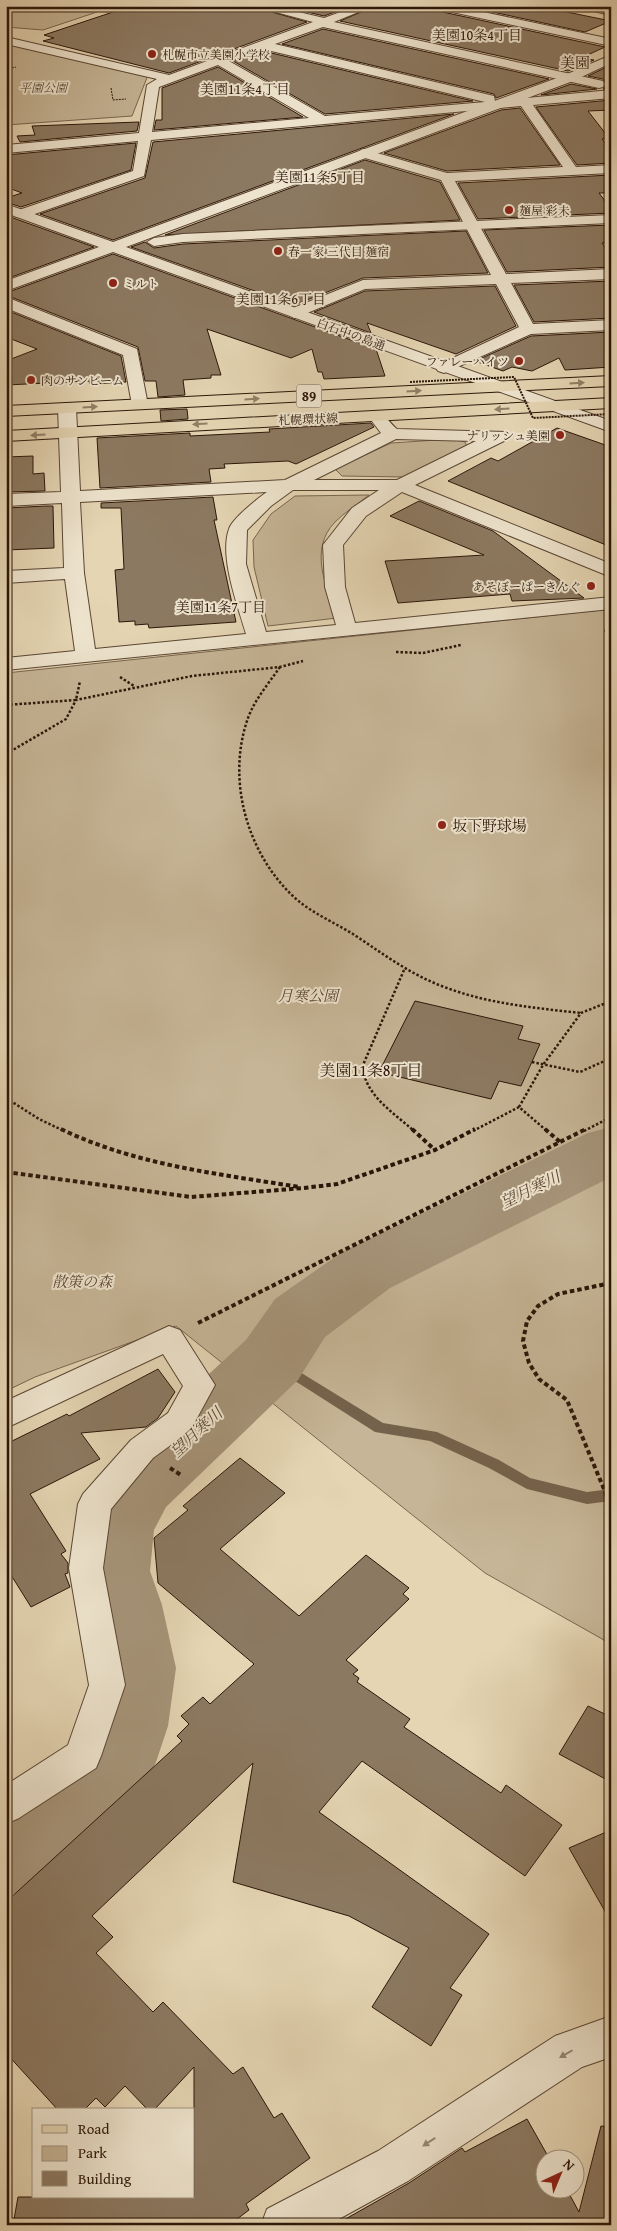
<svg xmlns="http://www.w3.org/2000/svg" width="617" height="2231" viewBox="0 0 617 2231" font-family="'Gentium Book Plus','Noto Serif JP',serif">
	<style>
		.green { fill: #c6b596; stroke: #796650 }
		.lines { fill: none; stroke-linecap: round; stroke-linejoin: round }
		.stream { fill: #75624c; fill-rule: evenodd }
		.river { fill: #a69479; fill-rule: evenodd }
		.building { fill: #8c7961; stroke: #2c1609 }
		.minor-casing { stroke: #5a4634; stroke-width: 2 }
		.tertiary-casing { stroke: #5a4634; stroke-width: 2 }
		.primary-casing { stroke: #2c1609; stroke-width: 2 }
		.path-far2 { stroke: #2c1609; stroke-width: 1; stroke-dasharray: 2 1; stroke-linecap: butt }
		.path-far1 { stroke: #2c1609; stroke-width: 2.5; stroke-dasharray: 2.5 2; stroke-linecap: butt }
		.path { stroke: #2c1609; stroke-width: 4; stroke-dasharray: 4.5 3; stroke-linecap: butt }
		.minor { fill: #eee4ce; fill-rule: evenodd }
		.tertiary { fill: #eee4ce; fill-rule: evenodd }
		.primary { fill: #e5d5b3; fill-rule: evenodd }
		.path-bridge { stroke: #2c1609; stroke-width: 2; stroke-dasharray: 2 1; stroke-linecap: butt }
		.oneway { fill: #927f66 }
		.oneway2 { fill: #978775 }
		.poi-dot { fill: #8f2418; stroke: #eee4ce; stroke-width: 2 }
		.labels { text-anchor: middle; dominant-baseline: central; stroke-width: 4; stroke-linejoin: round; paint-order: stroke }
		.far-poi-label { font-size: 12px; fill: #2c1609; stroke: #eee4ce; text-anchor: start }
		.far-park-label { font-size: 12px; font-style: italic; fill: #5a4633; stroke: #eee4ce }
		.far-street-label { font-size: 12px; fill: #2c1609; stroke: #eee4ce }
		.far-neighbourhood-label { font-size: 14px; fill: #2c1609; stroke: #eee4ce }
		.shield { fill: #eee4ce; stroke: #665444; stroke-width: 1 }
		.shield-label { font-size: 14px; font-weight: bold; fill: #2c1609 }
		.far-quarter-label { font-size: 15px; fill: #2c1609; stroke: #eee4ce }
		.poi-label { font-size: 15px; fill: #2c1609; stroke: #eee4ce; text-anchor: start }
		.park-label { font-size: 15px; font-style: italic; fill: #5a4633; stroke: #eee4ce }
		.neighbourhood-label { font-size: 16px; fill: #2c1609; stroke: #eee4ce }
		.water-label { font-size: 16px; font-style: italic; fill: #5d4836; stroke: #eee4ce }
	</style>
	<rect width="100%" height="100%" fill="#e5d5b3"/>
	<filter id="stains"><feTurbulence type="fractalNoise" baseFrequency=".004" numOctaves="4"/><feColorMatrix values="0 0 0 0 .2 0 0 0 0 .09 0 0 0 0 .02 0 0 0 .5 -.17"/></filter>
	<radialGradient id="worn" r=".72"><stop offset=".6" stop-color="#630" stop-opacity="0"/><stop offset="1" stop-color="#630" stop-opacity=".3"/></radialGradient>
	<g class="green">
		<path d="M6,6h109l-72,24 -37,-3z"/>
		<path d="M6,42l142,33 -16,41 -126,9z"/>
		<path d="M453,439l12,3 2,5 -61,30 -64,-1 -7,-7 56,-26z"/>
		<path d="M369,495c-11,9 -24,17 -34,27 -27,28 -8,66 2,96l-69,8 -14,-59 -1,-27 18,-26 24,-18z"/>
		<path d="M611,609v1035l-126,-71 -309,-247 -141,51 -29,14v-718z"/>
	</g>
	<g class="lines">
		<path class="stream" d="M272,1355l111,68 54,9 62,28 31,18 57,14 24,-3v12l-24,3 -60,-15 -38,-21 -59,-27 -55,-9 -108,-69 -1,-3 1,-3z"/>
		<path class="river" d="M611,1127v50l-221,111 -65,49 -27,43 -132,127 -12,23 -4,41 12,34 14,63 -8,58 -12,36 -13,28 -62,64 -43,31 -32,12v-93l13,-8 60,-59 5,-11 10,-58 -12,-63 -12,-34 6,-44 36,-64 134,-123 29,-41 67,-47 246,-119z"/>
	</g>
	<g class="building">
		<path d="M131,6h120l56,16 -138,51 -126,-32 11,-3 -10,-3z"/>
		<path d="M282,6h69l-27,10z"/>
		<path d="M375,6h56l7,5 167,36 -24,11 13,2 -26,11 -228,-50z"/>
		<path d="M465,6h72l74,15 -26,11z"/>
		<path d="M323,29l226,50 -53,19 -2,-4 -212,-50z"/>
		<path d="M263,51l210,50 -148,13 -92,-53z"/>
		<path d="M611,65v23l-8,1 4,-4 -4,-6 -15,-3z"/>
		<path d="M218,67l85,50 -149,13 2,-10h6v-32z"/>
		<path d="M571,84l26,5 -56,6z"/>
		<path d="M611,100v10l-23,1 21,27 -7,1 9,11v13l-34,2 -41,-58z"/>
		<path d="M520,108l40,57 -113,6 -63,-18 117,-43z"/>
		<path d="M454,114l-341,126 -73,-26 105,-36 8,-36z"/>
		<path d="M139,122l-2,9 -117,11 -3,-6 18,-1 -3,-9z"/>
		<path d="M136,143l-5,27 -110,37 -15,-5v-4l16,-5 -16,-6v-32z"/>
		<path d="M365,160l75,22 20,38 -295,15z"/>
		<path d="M611,175v18h-12l12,16v4l-133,6 -20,-36z"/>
		<path d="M6,215l10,4 78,28 -88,32z"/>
		<path d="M611,225v18h-9l9,13v11l-104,5 -23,-42z"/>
		<path d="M466,231l22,42 -125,5 -69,27 -163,-58 14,-5 9,6 29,-4z"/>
		<path d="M113,254l263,95 9,27 -61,3 -2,-7h-4l-6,-23 -21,9 -84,-29 14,46h-10v3l-28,2 2,15 -27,2 -2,-16h-11l-7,-34 -132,-52v-2z"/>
		<path d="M611,281v37l-77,4 -20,-37z"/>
		<path d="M495,286l21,40 -60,28 -89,-31 4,10 -57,-21 51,-21z"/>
		<path d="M6,310l115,46 5,26 -36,2 -1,-3 -83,4v-24l31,-12 -31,-12z"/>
		<path d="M611,332v35l-46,3 -6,-12 -27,13 -20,-4 -9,4 -28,-10 56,-25z"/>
		<path d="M187,409l1,10 -27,2 -1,-11z"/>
		<path d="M371,423l3,4 -78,37 -8,-3 -64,3 1,4 -16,1 2,13 -111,6 -3,-50 93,-5v3l80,-4 -1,-3z"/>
		<path d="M557,428l54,19v100l-163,-66 43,-23 7,3z"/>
		<path d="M33,456v18l11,-1 1,18 -39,1v-35z"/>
		<path d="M213,497l4,23h-3l22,102 -87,6 -1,-4 -13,1v-4l-16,1 -4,-52 9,-1 -3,-61h-20v-5z"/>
		<path d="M419,501l74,30 91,67 -72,3 -2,-7 -112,9 -13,-42 99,-6 -94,-39z"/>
		<path d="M46,506h7l1,42 -48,2v-42z"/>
		<path d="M415,1001l108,25 -5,13 22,5 -19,42 -22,-5 -8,18 -112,-27z"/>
		<path d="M158,1369l17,23 -17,26 -12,9 -65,6 19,26 -70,35 36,57 -5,3 7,9v10l-3,1 5,13 -39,20 -25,-40v-123l61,-30 2,2z"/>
		<path d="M240,1458l45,35 -65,56 79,67 67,-61 43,33 -6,6 6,5 -63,61 12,10 -5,4 6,4 -2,4 53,37 -6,8 97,66 5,-8 56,40 -37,51 -163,-115 -43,51 170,122 -39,54 12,7 -31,51 -59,-39 37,-59 -60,-32 -116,-34 20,-119 -161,153 21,21 -17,16 57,59 10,-10 70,72 10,-7 31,51 8,-5 28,45 -64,46 3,6 -20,15h-216l5,-28h176v-130l-40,43h-6l-23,-24 -20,21 -9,-9 -12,12h-26l-52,-57v-151l176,-161 -5,-5 12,-12 -8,-8 22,-19 7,7 44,-40 -96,-81 -4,-45 34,-28 -5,-4z"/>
		<path d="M588,1706l23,11v65l-52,-28z"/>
		<path d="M611,1830v92l-42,-74z"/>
		<path d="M527,2119l22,39h-5v30h22l13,24 22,-86 10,1v98h-276l74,-42 53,-35 3,4z"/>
	</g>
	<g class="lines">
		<defs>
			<g id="minor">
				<path d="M253,6h20l51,12 33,-12h16l-39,16 269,59 2,3 -2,3 -4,1 -276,-61 -48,17 219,52 1,5 116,-11v8l-78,7 43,62 35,-2v8l-156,8 51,93 105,-5v10l-100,4 22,41 78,-4v10l-80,4 -87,39 -6,-2 -2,-3 2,-3 81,-38 -23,-43 -131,5 -65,27 -6,2 -8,-5 2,-3 75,-30 128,-5 -50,-95 -83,-24 -2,-3 7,-4 84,24 116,-6 -42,-61 -370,34 -7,36 -118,41h-10l-2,-3 2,-3 117,-40 5,-30 -132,12v-8l133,-12 8,-48 10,-6 -151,-35v-7l163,38 144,-53zM263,49l222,53 -160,14 -96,-55zM218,65l91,53 -157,14 7,-45z"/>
				<path d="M433,6h22l156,33v7l-173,-37z"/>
				<path d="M579,6l32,3v6l-31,-7z"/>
				<path d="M6,297l131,52 11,56 -2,4h-12l-2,-4 -9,-50 -117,-47z"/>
				<path d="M67,403l6,1 3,4 4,83 205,-11 96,-47 -10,-13 3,-4c13,-3 14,6 23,13l109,3 3,4 -3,4 -91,45 196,79v13l-209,-85 -36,24 -23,29 2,42 10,36 256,-26v12l-605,61v-12l69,-7 -10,-72 -59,4v-12l58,-3 -2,-65 -56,3v-12l55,-2 -3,-84 3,-4zM396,439l80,2 -79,39h-83zM293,490h86l-27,18 -29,37 2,42 11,38 -70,7 -20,-68 1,-34 24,-24zM267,492c-9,6 -35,27 -38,37 -10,28 9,77 17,105l-151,15 -11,-76 -4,-71z"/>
				<path d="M169,1326l11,4 35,55 -25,46 -37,27 -42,51 -8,59 22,117 -24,71 -5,12 -77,50 -13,6v-39l62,-40 21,-60 -20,-117 9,-64 5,-10 48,-54 37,-27 15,-27 -20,-32 -157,74v-27z"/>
				<path d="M611,2016v41l-29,10 -174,114 -80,44h-67l6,-16 111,-58 177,-115z"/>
			</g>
			<g id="tertiary">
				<path d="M611,55v8l-38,18 -447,166 485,174v11l-498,-180 -107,39v-10l93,-34 -93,-34v-9l107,38 452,-167z"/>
				<path d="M611,215v8l-428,19 -29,4 -7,-4 7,-4 29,-4z"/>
			</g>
			<g id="primary">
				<path d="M611,376v10l-605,30v-10z"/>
				<path d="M611,398v10l-605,33v-10z"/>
			</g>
		</defs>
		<use href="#minor" class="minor-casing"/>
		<use href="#tertiary" class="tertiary-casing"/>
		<use href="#primary" class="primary-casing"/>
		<g class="path-far2">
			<path d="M6,69l10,-2"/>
			<path d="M111,88l2,12 13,-1"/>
		</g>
		<g class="path-far1">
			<path d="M604,631h7"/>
			<path d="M396,652l27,1 38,-8"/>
			<path d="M280,667c-11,16 -25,32 -32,51 -22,62 -1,136 47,180 18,16 41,25 61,38 30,20 57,40 91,52 43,16 89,20 134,25"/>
			<path d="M120,677l14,9"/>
			<path d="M6,705l70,-5 4,-19"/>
			<path d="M6,754l60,-35 10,-19 116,-24 88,-9 23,-6"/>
			<path d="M404,970l-41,95c0,29 31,48 51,66"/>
			<path d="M532,1062l48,10 31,-14"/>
			<path d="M6,1098l33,21 25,12"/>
			<path d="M519,1107l24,-42 38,-52 30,-12"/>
			<path d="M473,1131l46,-24 28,24"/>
			<path d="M584,1131l27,-14"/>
		</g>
		<g class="path">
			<path d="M61,1129c74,36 158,45 238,58"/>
			<path d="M412,1129l23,21"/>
			<path d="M545,1129l15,13"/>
			<path d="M6,1172l185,25 113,-9 33,-4 98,-34 40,-21"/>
			<path d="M611,1283l-53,11 -20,12 -11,15 -4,20 6,22 10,16 28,21 44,106"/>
			<path d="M198,1323l388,-194"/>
			<path d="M170,1468l11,7"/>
		</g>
		<use href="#minor" class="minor"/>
		<use href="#tertiary" class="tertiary"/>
		<use href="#primary" class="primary"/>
		<path class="path-bridge" d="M410,382l104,-5 19,41 78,-4"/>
	</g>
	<defs><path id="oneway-solid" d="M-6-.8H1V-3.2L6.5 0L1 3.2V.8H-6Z" transform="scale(1.25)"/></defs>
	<g class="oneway">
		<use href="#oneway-solid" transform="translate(577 383) rotate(-3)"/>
		<use href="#oneway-solid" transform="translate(414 391) rotate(-3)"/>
		<use href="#oneway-solid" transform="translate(252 399) rotate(-3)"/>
		<use href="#oneway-solid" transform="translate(90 407) rotate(-3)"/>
		<use href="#oneway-solid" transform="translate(502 409) rotate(177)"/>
		<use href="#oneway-solid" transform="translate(200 424) rotate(176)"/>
		<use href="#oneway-solid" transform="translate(38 435) rotate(177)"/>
	</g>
	<g class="oneway2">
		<use href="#oneway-solid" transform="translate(566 2054) rotate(150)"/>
		<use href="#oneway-solid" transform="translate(429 2142) rotate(147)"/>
	</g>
	<g class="poi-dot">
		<circle cx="152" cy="54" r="5"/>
		<circle cx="509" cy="210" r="5"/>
		<circle cx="278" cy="251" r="5"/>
		<circle cx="113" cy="283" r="5"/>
		<circle cx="519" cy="361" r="5"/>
		<circle cx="31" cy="380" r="5"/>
		<circle cx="560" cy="435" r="5"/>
		<circle cx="591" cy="586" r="5"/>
		<circle cx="442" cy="825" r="5"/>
	</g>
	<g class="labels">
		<g class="far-poi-label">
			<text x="162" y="54">札幌市立美園小学校</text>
			<text x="519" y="210">麺屋 彩未</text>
			<text x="288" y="251">春一家 三代目 麺宿</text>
			<text x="123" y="283">ミルト</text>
			<text x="509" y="361" text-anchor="end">ファレーハイツ</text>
			<text x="41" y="380">肉のサンビーム</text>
			<text x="550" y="435" text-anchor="end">ナリッシュ美園</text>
			<text x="581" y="586" text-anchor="end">あそぼーぱーきんぐ</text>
		</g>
		<g class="far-park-label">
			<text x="43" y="87">平園公園</text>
		</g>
		<g class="far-street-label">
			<text transform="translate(351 334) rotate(20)">白石中の島通</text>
			<text transform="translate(308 419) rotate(-2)">札幌環状線</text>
		</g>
		<g class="far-neighbourhood-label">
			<text x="477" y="35">美園10条4丁目</text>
			<text x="245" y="89">美園11条4丁目</text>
			<text x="320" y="177">美園11条5丁目</text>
			<text x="281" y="299">美園11条6丁目</text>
			<text x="221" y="607">美園11条7丁目</text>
		</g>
		<rect class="shield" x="296.5" y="384.5" width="25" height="23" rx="4"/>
		<g class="shield-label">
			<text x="309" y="396">89</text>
		</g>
		<g class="far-quarter-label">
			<text x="575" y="62">美園</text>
		</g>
		<g class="poi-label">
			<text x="452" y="825">坂下野球場</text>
		</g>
		<g class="park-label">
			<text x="308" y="995">月寒公園</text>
			<text x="82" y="1281">散策の森</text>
		</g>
		<g class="neighbourhood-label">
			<text x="371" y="1070">美園11条8丁目</text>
		</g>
		<g class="water-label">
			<text transform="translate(530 1189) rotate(-26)">望月寒川</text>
			<text transform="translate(196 1432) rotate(-43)">望月寒川</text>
		</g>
	</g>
	<rect width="617" height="2231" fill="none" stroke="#e5d5b3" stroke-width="25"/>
	<rect x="8" y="8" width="602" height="2216" fill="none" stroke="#2c1609" stroke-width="2.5"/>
	<rect x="12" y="12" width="592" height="2206" fill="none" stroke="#2c1609"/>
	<rect x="32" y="2108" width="162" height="90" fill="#eee4ce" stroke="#a0927f"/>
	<rect x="42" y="2125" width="25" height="8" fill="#e5d5b3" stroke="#a0927f"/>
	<text x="78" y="2134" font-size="15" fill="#2c1609">Road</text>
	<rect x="42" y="2146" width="25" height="15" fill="#c6b596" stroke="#a0927f"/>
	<text x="78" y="2158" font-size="15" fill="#2c1609">Park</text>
	<rect x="42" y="2171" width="25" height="15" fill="#8c7961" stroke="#a0927f"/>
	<text x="78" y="2184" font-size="15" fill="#2c1609">Building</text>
	<g transform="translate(560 2174) rotate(44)"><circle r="24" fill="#eee4ce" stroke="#a0927f"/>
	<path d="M0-4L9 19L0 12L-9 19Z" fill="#8f2418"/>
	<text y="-8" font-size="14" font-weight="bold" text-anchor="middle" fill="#2c1609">N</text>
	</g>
	<rect width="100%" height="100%" filter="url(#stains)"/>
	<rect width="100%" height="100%" fill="url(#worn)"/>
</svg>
